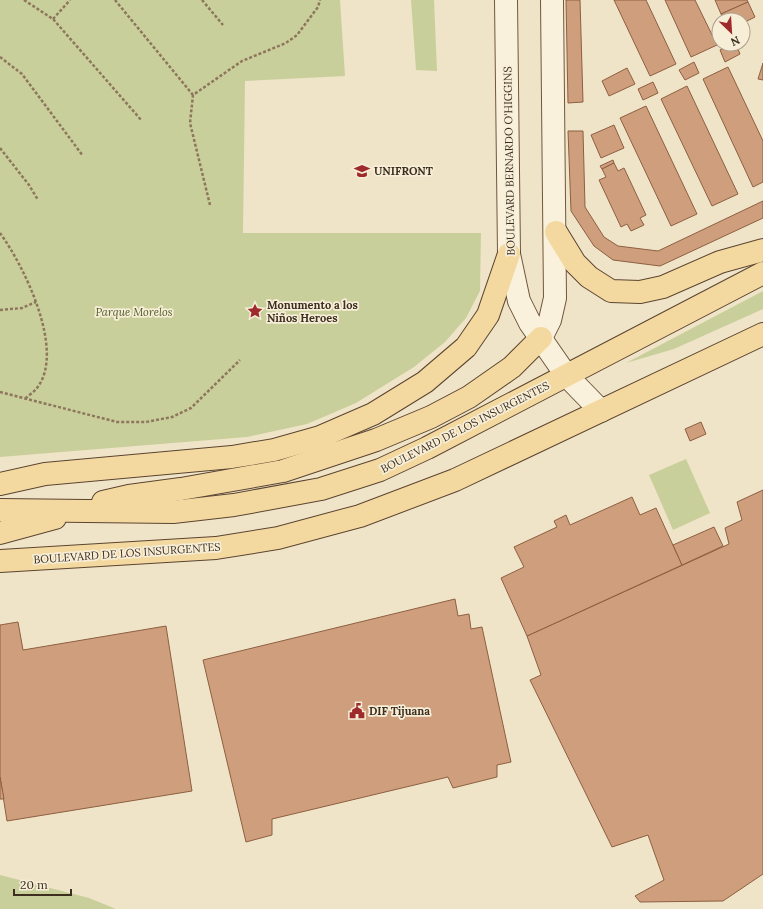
<svg xmlns="http://www.w3.org/2000/svg" width="763" height="909" viewBox="0 0 763 909" font-family="Lora,serif">
	<style>
		.green { fill: #c9cf9b }
		.building { fill: #cf9f7d; stroke: #8d5f41 }
		.lines { fill: none; stroke-linecap: round; stroke-linejoin: round }
		.secondary-casing { stroke: #6f573f; stroke-width: 24 }
		.primary-casing { stroke: #5b4430; stroke-width: 24 }
		.path { stroke: #8d765c; stroke-width: 2.5; stroke-dasharray: 3 2; stroke-linecap: butt }
		.secondary { stroke: #faf1dc; stroke-width: 22 }
		.primary { stroke: #f3d9a0; stroke-width: 22 }
		.labels { text-anchor: middle; dominant-baseline: central; stroke-width: 3.5; stroke-linejoin: round; paint-order: stroke }
		.street-label { font-size: 11px; fill: #3d2e20; stroke: #f7eed8 }
		.poi-label { font-size: 11px; font-weight: bold; fill: #3d2e20; stroke: #f7eed8; text-anchor: start }
		.park-label { font-size: 11px; font-style: italic; fill: #4d5a26; stroke: #f7eed8 }
	</style>
	<rect width="100%" height="100%" fill="#f0e4c8"/>
	<g class="green">
		<path d="M0,0h340l5,76 -100,5 -2,152h238l-1,58 -14,27 -21,24 -31,25 -58,36 -49,21 -60,13 -247,20z"/>
		<path d="M411,0h23l3,71 -21,-1z"/>
		<path d="M763,291v18l-89,40 -48,14z"/>
		<path d="M686,459l24,54 -37,17 -24,-55z"/>
		<path d="M0,875l89,23 27,11h-116z"/>
	</g>
	<g class="building">
		<path d="M566,0h14l3,102 -15,1z"/>
		<path d="M614,0h32l30,64 -26,12z"/>
		<path d="M665,0h30l22,45 -26,12z"/>
		<path d="M715,0h32l1,2 -27,12z"/>
		<path d="M748,2l7,15 -12,6v-3h-19l-3,-6z"/>
		<path d="M733,44h3l4,10 -15,8 -5,-12z"/>
		<path d="M694,62l5,11 -14,7 -6,-10z"/>
		<path d="M763,63v17l-5,-1z"/>
		<path d="M728,67l35,74v41l-10,5 -50,-108z"/>
		<path d="M627,68l8,16 -26,12 -7,-15z"/>
		<path d="M653,82l5,11 -15,7 -5,-11z"/>
		<path d="M687,86l51,108 -26,12 -51,-107z"/>
		<path d="M646,106l51,108 -26,12 -51,-108z"/>
		<path d="M614,125l10,23 -23,10 -10,-23z"/>
		<path d="M568,131h15l2,76 19,30 14,9 40,5 105,-50v17l-103,48 -47,-6 -19,-14 -23,-35z"/>
		<path d="M613,160l1,3 -12,6 -2,-3z"/>
		<path d="M614,163l4,8 6,-3 22,47 -6,3 4,7 -13,6 -4,-7 -6,3 -22,-47 7,-3 -4,-8z"/>
		<path d="M701,422l5,12 -16,7 -5,-12z"/>
		<path d="M763,490v384l-40,27 -83,1 -5,-6 29,-16 -16,-45 -36,12 -82,-167 11,-5 -14,-39 202,-92 -4,-16 17,-8 -5,-18z"/>
		<path d="M632,497l8,18 16,-7 26,57 -155,71 -26,-58 23,-11 -10,-20 43,-20 -3,-6 12,-6 4,10z"/>
		<path d="M714,527l9,19 -41,19 -9,-20z"/>
		<path d="M455,599l3,17 11,-2 2,15 11,-2 29,135 -14,3v12l-44,11 -5,-11 -176,42v16l-26,7 -43,-182z"/>
		<path d="M18,622l5,28 143,-24 26,165 -185,30 -7,-44v-152z"/>
		<path d="M0,777l4,22h-4z"/>
	</g>
	<g class="lines">
		<defs>
			<g id="secondary">
				<path d="M506,0l3,254 10,47 11,22 36,52 35,36"/>
				<path d="M541,338l9,-18 5,-22 -3,-298"/>
			</g>
			<g id="primary">
				<path d="M556,232l19,31 14,14 22,14 29,1 23,-5 57,-25 43,-12"/>
				<path d="M0,484l45,-10 187,-17 42,-7 46,-13 53,-23 52,-32 41,-35 22,-32 21,-61"/>
				<path d="M103,502l26,-6 52,-7 102,-18 93,-31 55,-23 38,-20 43,-30 29,-29"/>
				<path d="M0,510l173,2 61,-7 87,-16 59,-19 47,-22 336,-175"/>
				<path d="M0,533l55,-15"/>
				<path d="M0,561l216,-13 62,-10 82,-22 95,-36 308,-146"/>
			</g>
		</defs>
		<use href="#secondary" class="secondary-casing"/>
		<use href="#primary" class="primary-casing"/>
		<g class="path">
			<path d="M24,0l29,19 89,102"/>
			<path d="M115,0l78,95"/>
			<path d="M202,0l21,25"/>
			<path d="M53,19l17,-19"/>
			<path d="M0,57l22,17 61,82"/>
			<path d="M0,148l29,37 9,15"/>
			<path d="M210,205l-20,-82 3,-28 49,-34 44,-18 11,-8 21,-28 2,-7"/>
			<path d="M0,233c24,33 66,118 37,155 -3,4 -8,7 -11,10"/>
			<path d="M0,310l22,-2 14,-6"/>
			<path d="M0,392l117,30h29l26,-5 19,-9 49,-48"/>
		</g>
		<use href="#secondary" class="secondary"/>
		<use href="#primary" class="primary"/>
	</g>
	<defs>
		<symbol id="university-bare" viewBox="-9 -9 18 18"><path d="M0-5L7-2L0 1L-7-2ZM-4 1L0 2.5L4 1V4Q0 6-4 4Z" fill="#9e2a2b" stroke="#f7eed8" stroke-width="2.5" paint-order="stroke"/></symbol>
		<symbol id="sight-bare" viewBox="-9 -9 18 18"><path d="M0-6L1.8-2.2L6-1.7L2.9 1.2L3.7 5.4L0 3.3L-3.7 5.4L-2.9 1.2L-6-1.7L-1.8-2.2Z" fill="#9e2a2b" stroke="#f7eed8" stroke-width="2.5" paint-order="stroke"/></symbol>
		<symbol id="civic-bare" viewBox="-9 -9 18 18"><path d="M-.6-6.5H3V-4.5H.6V-3L4-1V1h2V6H-6V1h2V-1L-.6-3ZM-1.2 2.5V6h2.4V2.5Z" fill="#9e2a2b" stroke="#f7eed8" stroke-width="2.5" paint-order="stroke"/></symbol>
	</defs>
	<g fill-rule="evenodd">
		<use href="#university-bare" x="351" y="160" width="22" height="22"/>
		<use href="#sight-bare" x="244" y="300" width="22" height="22"/>
		<use href="#civic-bare" x="346" y="700" width="22" height="22"/>
	</g>
	<g class="labels">
		<g class="street-label">
			<text transform="translate(509 161) rotate(-91)">BOULEVARD BERNARDO O'HIGGINS</text>
			<text transform="translate(465 427) rotate(-27)">BOULEVARD DE LOS INSURGENTES</text>
			<text transform="translate(127 553) rotate(-4)">BOULEVARD DE LOS INSURGENTES</text>
		</g>
		<g class="poi-label">
			<text x="374" y="171">UNIFRONT</text>
			<text x="267" y="305">Monumento a los<tspan x="267" dy="13">Niños Heroes</tspan></text>
			<text x="369" y="711">DIF Tijuana</text>
		</g>
		<g class="park-label">
			<text x="134" y="312">Parque Morelos</text>
		</g>
	</g>
	<g transform="translate(731 32) rotate(155)"><circle r="19" fill="#f7eed8" stroke="#ada18e"/>
	<path d="M0-3L7 15L0 10L-7 15Z" fill="#9e2a2b"/>
	<text y="-6" font-size="11" font-weight="bold" text-anchor="middle" fill="#3d2e20">N</text>
	</g>
	<path d="M14 889v6h57v-6" fill="none" stroke="#3d2e20" stroke-width="2"/>
	<text x="20" y="889" font-size="12" fill="#3d2e20" stroke="#f7eed8" stroke-width="3" paint-order="stroke">20 m</text>
</svg>
